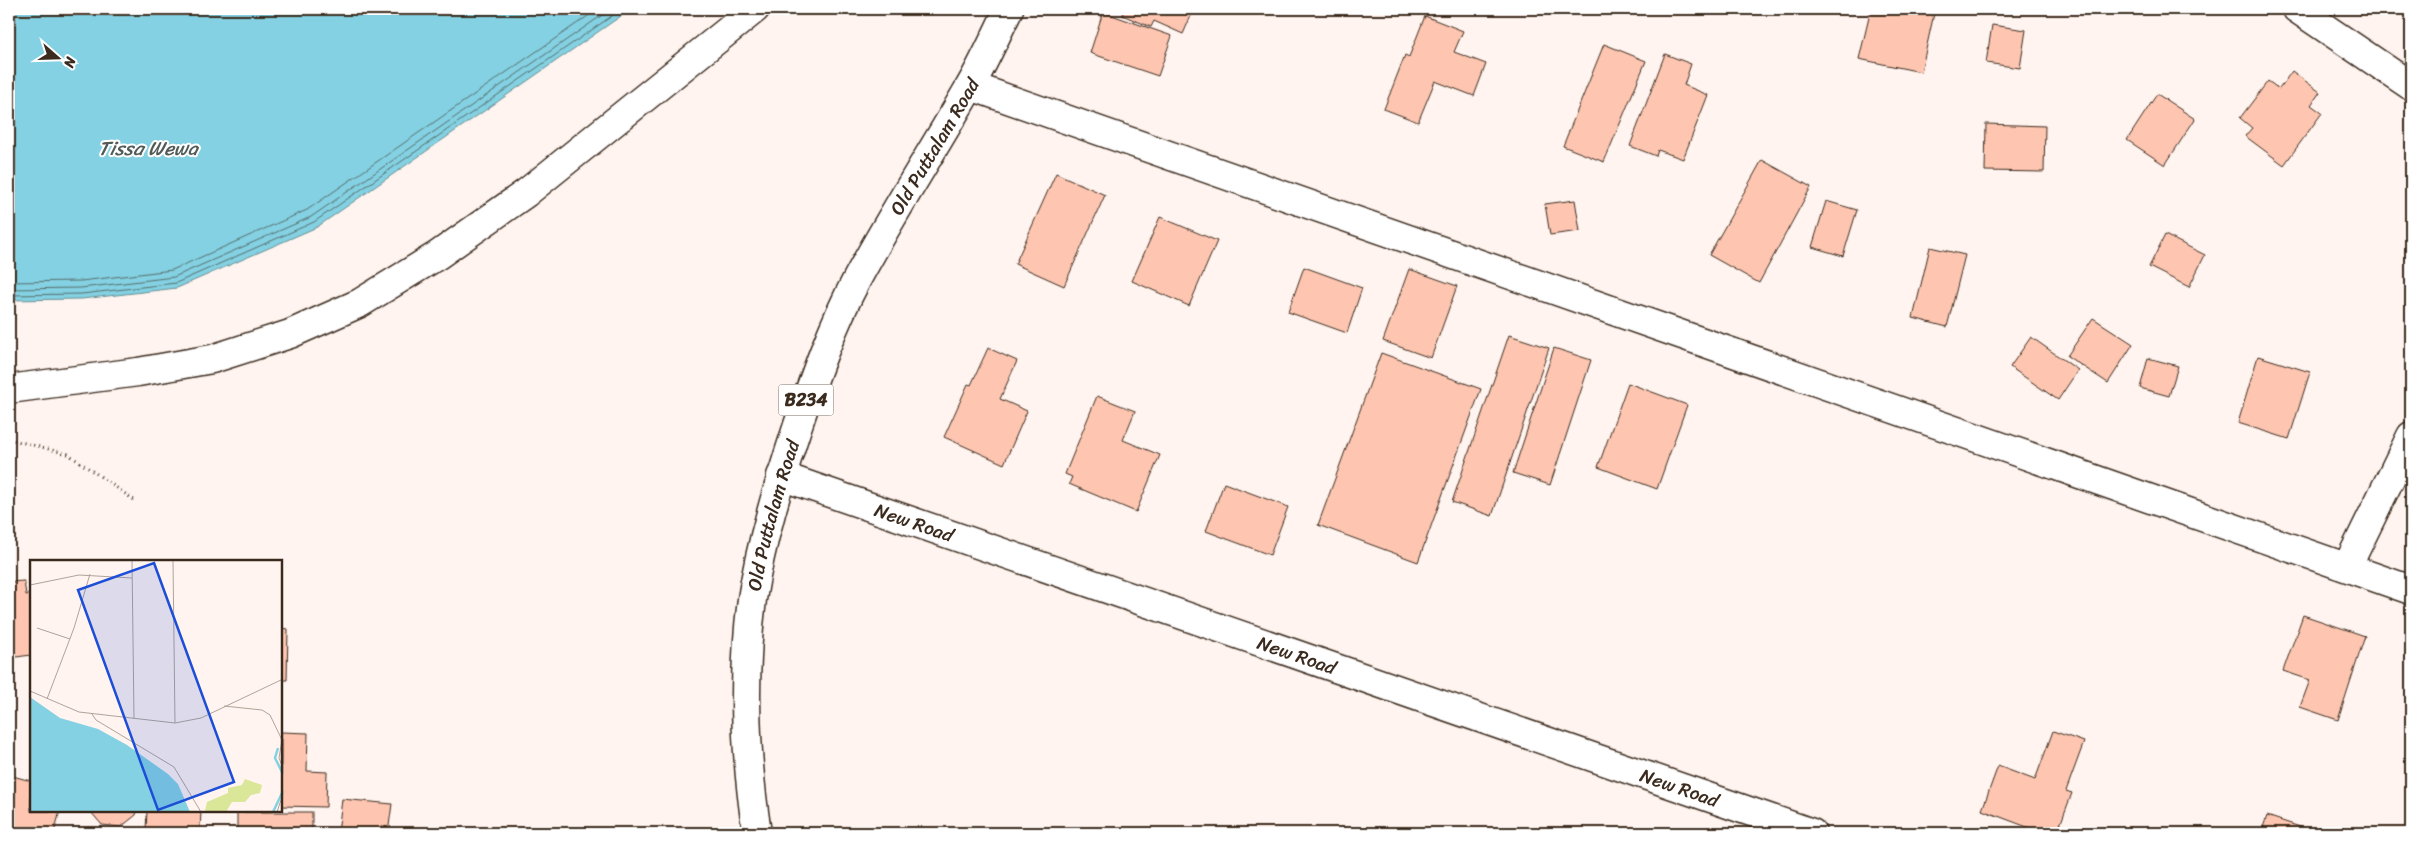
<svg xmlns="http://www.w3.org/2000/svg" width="2420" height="842" viewBox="0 0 2420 842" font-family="Sriracha,sans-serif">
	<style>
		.water { fill: #83d1e2; stroke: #668e94 }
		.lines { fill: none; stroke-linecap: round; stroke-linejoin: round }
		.shore { stroke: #586d6c; stroke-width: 1 }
		.building { fill: #fec6b1; stroke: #3b2a1e }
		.minor-casing { stroke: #3b2a1e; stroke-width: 31 }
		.primary-casing { stroke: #3b2a1e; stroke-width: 31 }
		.path { stroke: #3b2a1e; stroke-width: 3; stroke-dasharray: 1 4; stroke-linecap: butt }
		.minor { stroke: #fff; stroke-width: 28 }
		.primary { stroke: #fff; stroke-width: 28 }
		.labels { text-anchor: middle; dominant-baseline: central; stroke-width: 4; stroke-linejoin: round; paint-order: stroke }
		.shield { fill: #fff; stroke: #766a62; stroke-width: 1 }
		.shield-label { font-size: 18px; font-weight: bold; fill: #3b2a1e }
		.street-label { font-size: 19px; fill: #3b2a1e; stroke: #fff }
		.water-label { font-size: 20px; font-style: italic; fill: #515c59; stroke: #fff }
		.inset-river { fill: none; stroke: #83d1e2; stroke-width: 2.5 }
		.inset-road { fill: none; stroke: #b1a39b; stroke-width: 1 }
		.view { fill: #1d4ed8; fill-opacity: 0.15; stroke: #1d4ed8; stroke-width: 2.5 }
		.inset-edge { fill: none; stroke: #3b2a1e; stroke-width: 2.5 }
	</style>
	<rect width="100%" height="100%" fill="#fff4ef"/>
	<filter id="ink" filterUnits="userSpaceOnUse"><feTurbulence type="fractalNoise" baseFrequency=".02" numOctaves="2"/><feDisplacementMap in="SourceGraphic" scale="10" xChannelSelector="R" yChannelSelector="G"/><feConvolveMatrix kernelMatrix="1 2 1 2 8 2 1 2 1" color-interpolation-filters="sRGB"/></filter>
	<g filter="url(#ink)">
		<path class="water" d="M9,9h622l-314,218 -140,61 -95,11 -73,1z"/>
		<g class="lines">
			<g class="shore">
				<path d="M9,282l72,-1 91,-11 135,-60 291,-201"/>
				<path d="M9,289l72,-1 93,-11 137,-60 300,-208"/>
				<path d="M9,295l73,-1 94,-11 138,-61 308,-213"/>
			</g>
		</g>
		<g class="building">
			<path d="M1125,9h69l-11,25 -29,-13 -3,6 -29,-12z"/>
			<path d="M1871,9h64l-14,63 -62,-13z"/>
			<path d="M1103,12l69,24 -14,40 -68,-23z"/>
			<path d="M1425,16l38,15 -9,21 32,12 -12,32 -39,-15 -17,41 -34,-13 21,-54 4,2z"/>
			<path d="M1992,25l34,5 -6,38 -34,-5z"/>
			<path d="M1604,44l42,17 -42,101 -41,-16z"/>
			<path d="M1665,54l26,10 -7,21 24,10 -25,64 -25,-9 -2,6 -26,-10z"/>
			<path d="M2292,71l28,21 -9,13 11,8 -38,52 -39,-29 7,-8 -12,-10 28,-37 11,8z"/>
			<path d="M2157,94l38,25 -30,46 -38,-25z"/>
			<path d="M1986,124l59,2 -1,46 -59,-1z"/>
			<path d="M1762,160l49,27 -52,96 -50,-28z"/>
			<path d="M1056,173l49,22 -41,91 -49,-22z"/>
			<path d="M1575,200l5,31 -30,4 -5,-31z"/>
			<path d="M1826,201l31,9 -14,46 -31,-9z"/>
			<path d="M1160,217l57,24 -28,65 -57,-25z"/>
			<path d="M2165,235l40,20 -16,32 -40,-20z"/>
			<path d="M1930,247l35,8 -18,72 -34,-9z"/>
			<path d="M1304,267l58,21 -15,45 -59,-21z"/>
			<path d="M1409,269l48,17 -26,72 -48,-17z"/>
			<path d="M2093,318l40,26 -25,39 -41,-27z"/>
			<path d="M1509,335l40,13 -57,168 -40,-14z"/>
			<path d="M2031,337l47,33 -20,30 -48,-33z"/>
			<path d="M988,348l29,13 -17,38 27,12 -23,53 -60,-27 24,-53 3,1z"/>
			<path d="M1554,348l37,12 -41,125 -37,-12z"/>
			<path d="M1381,353l100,36 -63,173 -100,-37z"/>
			<path d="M2258,356l52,16 -21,67 -51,-16z"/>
			<path d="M2148,358l30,8 -9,30 -29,-8z"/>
			<path d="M1628,383l59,22 -30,84 -59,-22z"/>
			<path d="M1097,396l38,15 -12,29 37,15 -24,57 -67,-28 3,-7 -7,-3z"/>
			<path d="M1224,483l64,24 -18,48 -64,-24z"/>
			<path d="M24,581l2,14 5,-1v61l-22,3v-76z"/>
			<path d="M2303,615l62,21 -27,84 -38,-13 10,-27 -27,-9z"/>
			<path d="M281,628l7,1 -1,51h-6z"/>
			<path d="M2053,731l31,11 -18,49 6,2 -15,40h-14l-61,-23 16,-44 37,14z"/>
			<path d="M281,732l27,1 -1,38 20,1 -1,35 -45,-1z"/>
			<path d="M9,775l22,6v30h29l-6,22h-45z"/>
			<path d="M342,799l50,5 -4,29h-50z"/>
			<path d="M90,811h47l-1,4 -15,12 -19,-2z"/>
			<path d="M147,811h54l-1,21 -54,-3z"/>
			<rect x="237" y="812" width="75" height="21"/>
			<path d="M2267,816l36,12 -2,5h-40z"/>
		</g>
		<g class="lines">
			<defs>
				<g id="minor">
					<path d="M2297,9l114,77"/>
					<path d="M971,86l1440,504"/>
					<path d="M9,389l129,-17 74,-13 78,-25 70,-31 78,-48 88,-62 229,-184"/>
					<path id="s1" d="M781,476l1031,357"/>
					<path d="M2347,567l64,-131"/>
				</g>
				<g id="primary">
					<path id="s2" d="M757,833c-12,-78 -15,-156 -5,-234 9,-58 27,-116 45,-171 17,-51 35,-102 60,-149 35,-65 75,-127 112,-191 15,-25 27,-53 40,-79"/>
				</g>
			</defs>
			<use href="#minor" class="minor-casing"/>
			<use href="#primary" class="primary-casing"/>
			<path class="path" d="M9,439l59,15 69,48"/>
			<use href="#minor" class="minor"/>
			<use href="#primary" class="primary"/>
		</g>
	</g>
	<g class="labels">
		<rect class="shield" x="778.5" y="384.5" width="55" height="31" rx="4"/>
		<g class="shield-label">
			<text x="806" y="400">B234</text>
		</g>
		<g class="street-label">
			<text stroke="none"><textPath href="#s2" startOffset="726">Old Puttalam Road</textPath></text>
			<text stroke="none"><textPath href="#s2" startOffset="321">Old Puttalam Road</textPath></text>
			<text stroke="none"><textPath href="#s1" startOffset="141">New Road</textPath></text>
			<text stroke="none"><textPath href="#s1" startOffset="546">New Road</textPath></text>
			<text stroke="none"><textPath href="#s1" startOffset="951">New Road</textPath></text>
		</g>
		<g class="water-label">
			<text x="148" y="148">Tissa Wewa</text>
		</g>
	</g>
	<g transform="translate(30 560)">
		<rect width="252" height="252" fill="#fff4ef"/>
		<path d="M215,219l17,6 -2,8 -9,2 -6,7h-13l-5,8 2,2 -24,-1 2,-9 21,-9v-5l14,-3z" fill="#dae698"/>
		<path d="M0,137l30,21 38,11 29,16 41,29 10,10 12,28h-160z" fill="#83d1e2"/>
		<path class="inset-river" d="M248,188l-3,10 8,16M243,252l10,-21"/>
		<path class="inset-road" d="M102,1l2,158M143,1l2,162M0,25l49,-10 53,3M7,68l33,11M0,131l49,21 96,11 26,-5 82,-39M17,139l27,-71 16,-54M194,146l38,4 8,5 12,25 -3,18 4,10M62,154l4,6 78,47 27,45M247,252l6,-18"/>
		<path class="view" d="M124,3l80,219 -76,28 -80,-220z"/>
		<rect width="252" height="252" class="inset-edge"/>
	</g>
	<rect width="2420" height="842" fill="none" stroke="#fff" stroke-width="30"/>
	<rect x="15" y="15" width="2390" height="812" fill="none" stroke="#3b2a1e" stroke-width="2" filter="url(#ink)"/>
	<g transform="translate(58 58) rotate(110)" stroke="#ffffff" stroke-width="4" paint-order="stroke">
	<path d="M0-4L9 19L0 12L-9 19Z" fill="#3b2a1e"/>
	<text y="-8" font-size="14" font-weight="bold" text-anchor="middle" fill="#3b2a1e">N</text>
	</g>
</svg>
